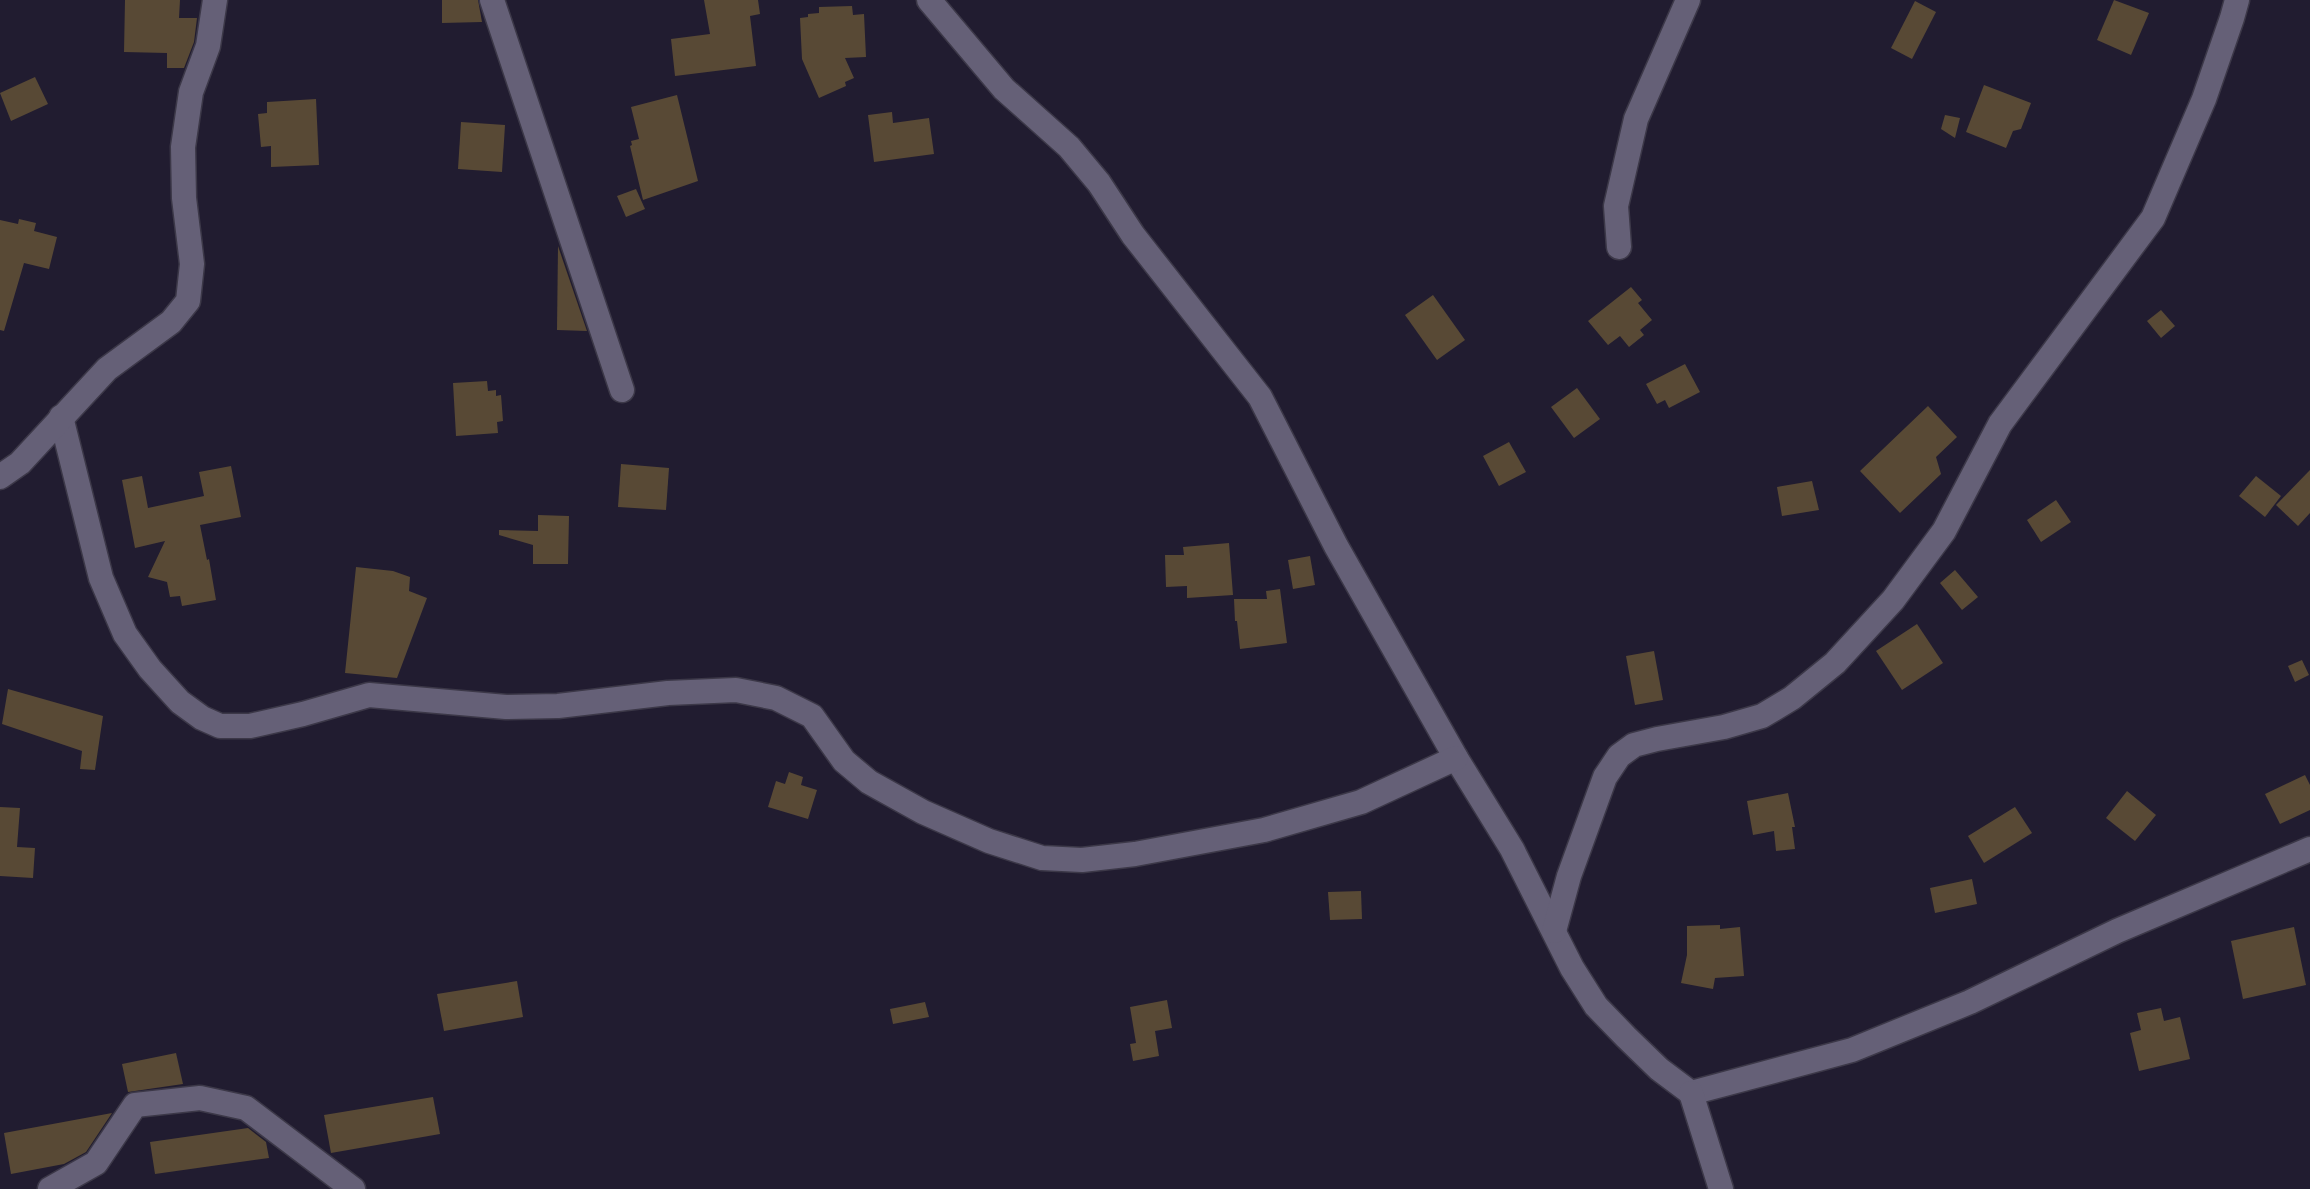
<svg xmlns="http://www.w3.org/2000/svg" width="2310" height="1189" viewBox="0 0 2310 1189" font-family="Lato,sans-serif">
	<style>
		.building { fill: #584935 }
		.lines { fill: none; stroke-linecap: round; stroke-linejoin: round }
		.minor-casing { stroke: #3c3848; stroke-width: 27 }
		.minor { stroke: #656077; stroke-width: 24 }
	</style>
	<rect width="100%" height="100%" fill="#211c30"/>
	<g class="building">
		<path d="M125,0h55l-1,18h18l-3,24 -10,26h-17v-15l-43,-1z"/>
		<path d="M442,0h36l4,22 -40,1z"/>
		<path d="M704,0h54l2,14 -10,2 6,50 -81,10 -4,-37 39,-5z"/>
		<path d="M2114,0l35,13 -18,42 -34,-15z"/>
		<path d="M1915,1l21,11 -24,47 -21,-11z"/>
		<path d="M852,6l1,9 11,-1 2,43 -21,1 9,20 -9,4 1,4 -27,12 -17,-39 -2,-41 8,-1v-3l11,-1v-6z"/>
		<path d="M35,77l13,27 -37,17 -11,-28z"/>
		<path d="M1984,85l47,18 -10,26 -8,2 -7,17 -40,-16z"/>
		<path d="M677,95l21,86 -55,19 -13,-54 2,-1 -1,-4 8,-2 -8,-32z"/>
		<path d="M316,99l3,66 -48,2v-21l-10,1 -3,-33 9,-1v-11z"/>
		<path d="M892,112l1,11 36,-5 5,36 -60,8 -6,-47z"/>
		<path d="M1945,115l15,3 -5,20 -14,-9z"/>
		<path d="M461,122l44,3 -3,47 -44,-3z"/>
		<path d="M636,189l9,20 -19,8 -9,-21z"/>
		<path d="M19,219l17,4 -2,8 23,6 -8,32 -25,-6 -20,68 -4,-1v-110l18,4z"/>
		<path d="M558,246l29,85 -30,-1z"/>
		<path d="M1631,287l11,13 -4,3 14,17 -12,10 4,5 -15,12 -9,-11 -12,9 -20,-24z"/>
		<path d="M1433,295l32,45 -28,20 -32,-45z"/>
		<path d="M2161,310l14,16 -14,12 -14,-17z"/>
		<path d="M1685,364l15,28 -31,16 -4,-8 -8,4 -11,-20z"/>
		<path d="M487,381l1,10 8,-1v6l5,-1 2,26 -6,1 1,11 -42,3 -3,-53z"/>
		<path d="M1577,388l23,31 -26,19 -23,-31z"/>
		<path d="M1928,406l29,31 -21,20 5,17 -41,39 -40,-42z"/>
		<path d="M1509,442l17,30 -27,14 -16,-30z"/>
		<path d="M621,464l48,4 -3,42 -48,-3z"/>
		<path d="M231,466l10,51 -41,8 7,35 2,-1 7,41 -34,6 -2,-10 -10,1 -3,-15 -19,-5 17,-36 -30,7 -13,-68 20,-4 6,32 56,-12 -5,-24z"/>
		<path d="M2310,470v43l-12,13 -22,-21z"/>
		<path d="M2256,476l25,20 -16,21 -26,-21z"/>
		<path d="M1812,481l7,29 -37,6 -5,-29z"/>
		<path d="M2056,500l15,22 -30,20 -14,-22z"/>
		<path d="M538,515l31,1 -1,48h-35v-19l-34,-10v-5l39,1z"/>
		<path d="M1229,543l4,52 -46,3v-12l-21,1 -1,-32h19l-1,-8z"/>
		<path d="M1310,556l5,29 -22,4 -5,-29z"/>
		<path d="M356,567l37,4 17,6 -1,14 18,7 -30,80 -52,-5z"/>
		<path d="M1955,570l23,27 -16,13 -22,-27z"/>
		<path d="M1280,589l7,54 -47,6 -3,-28h-2l-1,-22h33l-1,-8z"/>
		<path d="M1917,624l26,39 -41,27 -26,-39z"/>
		<path d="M1654,651l9,49 -28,5 -9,-49z"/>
		<path d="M2302,660l7,15 -14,7 -7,-16z"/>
		<path d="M8,689l95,27 -8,54 -15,-1 2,-18 -80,-27z"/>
		<path d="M789,772l14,5 -2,8 16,5 -9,29 -40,-12 8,-26 9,3z"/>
		<path d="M2305,775l5,10v25l-30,14 -15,-30z"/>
		<path d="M2127,791l29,24 -21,26 -29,-23z"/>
		<path d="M1788,793l7,34h-3l3,22 -19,2 -2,-20 -21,4 -6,-34z"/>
		<path d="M0,807l20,1 -3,39 18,1 -2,30 -33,-2z"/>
		<path d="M2015,807l17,26 -48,30 -16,-27z"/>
		<path d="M1972,879l5,25 -42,9 -5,-25z"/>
		<path d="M1361,891l1,28 -32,1 -2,-28z"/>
		<path d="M1720,925v4l20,-2 4,49 -29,2 -2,11 -32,-6 6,-28v-29z"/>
		<path d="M2294,927l12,58 -63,14 -12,-58z"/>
		<path d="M517,981l6,36 -79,14 -7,-37z"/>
		<path d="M1167,1000l5,28 -17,3 4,25 -26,5 -3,-17 6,-1 -6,-36z"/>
		<path d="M925,1002l4,15 -36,7 -3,-15z"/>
		<path d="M2161,1008l3,13 16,-4 10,42 -51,12 -9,-38 11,-3 -4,-17z"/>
		<path d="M176,1053l7,31 -55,8 -6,-28z"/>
		<path d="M433,1097l7,37 -109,19 -7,-38z"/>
		<path d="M112,1113l-26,39 -22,12 -53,10 -7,-41z"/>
		<path d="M248,1128l18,14 3,16 -114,16 -5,-32z"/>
	</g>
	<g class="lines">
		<defs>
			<g id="minor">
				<path d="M492,0l130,390"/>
				<path d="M929,0l75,89 65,58 30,36 34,52 127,162 76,149 120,212 56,91 60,119 24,38 30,31 33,32 32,24 161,-43 118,-48 147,-71 193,-82"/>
				<path d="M1619,247l-3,-41 20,-87 52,-119"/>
				<path d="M61,417l40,161 24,56 25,35 30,33 22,16 18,8h30l53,-12 66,-19 137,12 52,-1 110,-13 68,-3 40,8 36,18 32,45 25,21 54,30 66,29 53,17 40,2 53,-6 129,-24 97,-28 95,-44"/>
				<path d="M0,477l20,-14 87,-94 64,-47 17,-21 4,-37 -8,-66 -1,-51 8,-55 17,-46 7,-46"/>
				<path d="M1554,931l15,-55 36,-99 14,-21 15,-11 23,-6 67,-12 38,-11 30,-18 43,-35 58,-63 51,-69 56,-107 153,-206 51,-119 28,-81 5,-18"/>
				<path d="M1691,1093l30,96"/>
				<path d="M50,1189l46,-26 39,-58 65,-7 46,10 107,81"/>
			</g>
		</defs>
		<use href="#minor" class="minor-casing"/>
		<use href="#minor" class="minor"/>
	</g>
</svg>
